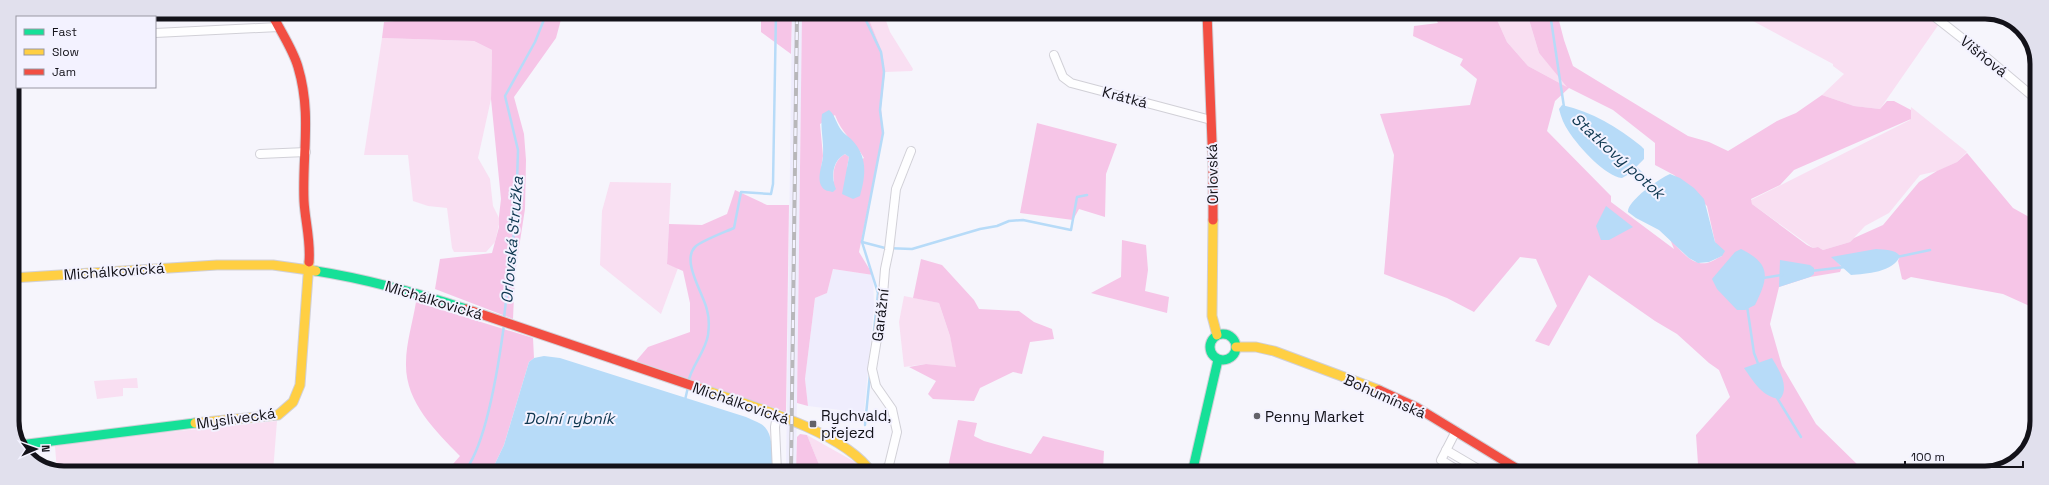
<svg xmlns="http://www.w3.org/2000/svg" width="2049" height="485" viewBox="0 0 2049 485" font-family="'Space Grotesk',sans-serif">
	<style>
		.built { fill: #efedfd }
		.green { fill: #f9dff2 }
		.forest { fill: #f6c5e7; fill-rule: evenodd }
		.water { fill: #b7dbf8 }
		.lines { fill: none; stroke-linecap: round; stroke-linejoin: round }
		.stream { stroke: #b7dbf8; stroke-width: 2.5 }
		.street-casing { stroke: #d1d0d7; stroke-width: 10 }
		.fast-casing { stroke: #d1d0d7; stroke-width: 11 }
		.slow-casing { stroke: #d1d0d7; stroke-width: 11 }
		.jam-casing { stroke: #d1d0d7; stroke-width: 11 }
		.street { stroke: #fefeff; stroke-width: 8 }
		.fast { stroke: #16e098; stroke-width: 9 }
		.slow { stroke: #ffcf43; stroke-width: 9 }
		.jam { stroke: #f24e42; stroke-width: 9 }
		.rail-casing { stroke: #b8b7ba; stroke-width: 4 }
		.rail { stroke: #f3f2ff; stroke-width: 2.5; stroke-dasharray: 8; stroke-linecap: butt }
		.poi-dot { fill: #626168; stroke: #f3f2ff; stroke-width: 1.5 }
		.labels { text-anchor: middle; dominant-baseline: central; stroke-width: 4; stroke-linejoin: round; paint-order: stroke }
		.street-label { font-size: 15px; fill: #131219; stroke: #f3f2ff }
		.poi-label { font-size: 15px; fill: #131219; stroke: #f3f2ff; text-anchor: start }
		.water-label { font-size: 16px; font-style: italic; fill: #0e3750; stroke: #f3f2ff }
		.rim { fill: none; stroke: #131219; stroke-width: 5 }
	</style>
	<rect width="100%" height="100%" fill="#f6f5fc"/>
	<g class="built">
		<path d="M64,12h173l-1,3 -81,7v-5h-103z"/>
		<path d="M792,12h10l-6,460h-10z"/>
		<path d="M833,269l40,6 1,30 -10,108 -56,-7 -3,-27 10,-81 12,-5z"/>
	</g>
	<g class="green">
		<path d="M419,12h50l-19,4 -31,3z"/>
		<path d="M866,12h35l-16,6 5,14 23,37 -1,2 -27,1 -3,-20z"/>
		<path d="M1494,13h33l12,40 30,35 -41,-22 -21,-24z"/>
		<path d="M1738,13h185l16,11 -59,85 -26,-3 -32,-11 22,-21 -11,-8v-2z"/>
		<path d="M382,38l92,3 18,9 -1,49 -13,59 12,21 3,27 7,14 -5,22 -9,10h-32l-2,-4 -5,-40 -19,-2 -15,-5 -5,-46h-44z"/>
		<path d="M1911,107l56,45 -10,10 -19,9 -18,4 -31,38 -24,13 -15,16 -27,8 -5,-3 -5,1 -61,-44 -1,-4 159,-80z"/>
		<path d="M610,182l61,1 -4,81 11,4 -17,46 -61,-49 2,-54z"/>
		<path d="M904,296l35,7 11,33 7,32 -31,-4 -22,3 -5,-45z"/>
		<path d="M137,378l1,10h-15v8l-26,3 -3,-18z"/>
		<path d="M277,421l-4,51h-216l-2,-26 108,-16 6,2z"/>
		<path d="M807,435l48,27 7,10h-40z"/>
	</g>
	<g class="forest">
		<path d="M469,12h94l-7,26 -42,59 10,37 2,26 -1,49 -10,64 -2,46 -78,-30 5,-30 52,-6 7,-26v-11l2,-17 -10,-100 1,-49 -18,-9 -92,-3 2,-16 66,-6z"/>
		<path d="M754,12h38l-1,42 -30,-22v-16z"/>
		<path d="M802,12h64l16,40 3,20 -4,36 2,25 -24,119 14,23 -40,-6 -6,24 -12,5 -10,81 3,27 -11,-3zM835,115c6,18 20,27 29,43l-17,10 2,-11 -4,-3c-10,5 -13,18 -11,28l-13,-14 2,-12 -3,-32z"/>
		<path d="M1432,13h62l13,29 21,24 39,21 -28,-34 -12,-40h30l7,27 9,26 115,70 21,6 19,9 49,-30 19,-8 26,-18 32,11 26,3 7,-8h7l17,9v9l-117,51 -14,15 -29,14 1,5 55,41 6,3 5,-1 5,3 27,-8 4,-4 29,-13 36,-43 18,-11 20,-9 10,-9 46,55 23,13v88l-33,-15 -92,-17 -6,3 -3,-1 -4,-18 2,-5 -68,1 10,10 -2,5 -30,5 -31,10 -9,37 12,42 34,58 45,44 40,5h-192l-11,-9 -2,-29 34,-38 -11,-27 -10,-7 -32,-29 -22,-13 -66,-46 -40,71 -14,-5 22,-35 -21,-47 -16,-2 -46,55 -27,-14 -63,-24 10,-119 -14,-41 90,-9 7,-26 -17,-14 3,-6 -50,-23 1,-10 24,-3zM1569,88l44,22 42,33v22l19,10 33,31 8,36 7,14c-5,2 -10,6 -15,7 -16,3 -27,-14 -37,-24l4,10 -63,-47v-6l-64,-65 8,-30z"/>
		<path d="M1037,123l80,21 -11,30 -1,43 -26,-8 -6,11 -53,-7z"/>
		<path d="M735,190l32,15h22l-3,207 -150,-51 12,-14 42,-15v-29l-7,-32 -16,-7 2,-40 33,1 25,-11z"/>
		<path d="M1122,240l24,5 2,25 -3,21 24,6 -2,16 -76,-20 30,-16z"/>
		<path d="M921,259l21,6 32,35 5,9 40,2 15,11 18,7 2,10 -24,3 -8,32 -9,-2 -33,16 -6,13 -41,-2 -5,-5 8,-13 -27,-14 17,-3 30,3 -6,-31 -11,-33 -26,-5z"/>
		<path d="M416,302l117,36 1,20 -5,4 -25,83 -13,27h-45l14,-16c-25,-26 -55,-54 -54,-93 0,-20 7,-42 10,-61z"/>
		<path d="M958,420l19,3 -3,13 10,5 47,13 12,-18 61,15 -1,19 5,3 -161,-1z"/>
		<path d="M800,434l7,1 15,37h-26l1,-35z"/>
		<path d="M1960,469l12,4h-47z"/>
	</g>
	<g class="water">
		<path d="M1562,105c31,7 55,22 79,41l3,3v10l-15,15 -7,4c-16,-1 -44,-32 -53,-46 -5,-7 -8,-15 -10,-23z"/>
		<path d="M829,110c7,6 7,14 13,21 2,3 6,5 9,8 17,17 15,36 9,57l-7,3 -11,-5 7,-37 -4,-3c-13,7 -14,23 -9,35l-3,3c-4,-1 -9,-1 -11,-5 -6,-9 1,-23 1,-32 1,-14 -3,-27 -1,-41z"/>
		<path d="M1670,174l10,4 14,10 10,11 11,43 10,9 -3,5 -13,6 -11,1 -9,-5 -30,-28 -23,-12 -8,-6c-1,-11 32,-34 42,-38z"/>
		<path d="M1606,206l27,21 -24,13h-8l-5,-14z"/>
		<path d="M1741,249c30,15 28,28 14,56l-10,5h-8l-20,-21 -5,-10 23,-27z"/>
		<path d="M1876,249c8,1 19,0 24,7 -6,16 -34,18 -49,19l-20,-18z"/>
		<path d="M1780,260l30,5 4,3v6l-4,3 -31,10z"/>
		<path d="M544,356l16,2 186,59c4,2 10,4 15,7 14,8 11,35 11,48h-281l13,-27 25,-83 5,-4z"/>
		<path d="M1772,358c7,12 18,29 8,41 -18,-2 -26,-17 -36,-31z"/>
	</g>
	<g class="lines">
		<g class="stream">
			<path d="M862,12l19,40 3,20 -4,38 3,23 -21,109 16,51 -4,38"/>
			<path d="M1550,13l14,94"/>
			<path d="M1633,165l22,22"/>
			<path d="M862,242l23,6 27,1 68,-20 17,-3 12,-5 14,-1 48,10 6,-33 10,-2"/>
			<path d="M1897,257l33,-7"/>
			<path d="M1811,271l34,-4"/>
			<path d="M1763,278l19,-3"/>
			<path d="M1747,306l7,47 5,13"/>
			<path d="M504,318l12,-103 2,-65 -13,-54 30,-54 12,-30"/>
			<path d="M688,383c3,-17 17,-30 20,-48 1,-7 1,-18 -1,-25 -3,-15 -26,-49 -12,-63 6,-6 30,-15 39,-19l7,-36 30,2 2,-10 3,-172"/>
			<path d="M1776,396l25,41"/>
			<path d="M685,400l3,-13"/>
			<path d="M865,425l5,-51"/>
			<path d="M464,472c23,-27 35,-110 40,-147"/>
		</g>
		<defs>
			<g id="street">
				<path d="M1930,13l56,44 51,43"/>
				<path d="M155,33l124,-6"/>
				<path d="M1054,55l9,22 8,6 140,37"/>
				<path d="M260,154l46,-2"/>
				<path d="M777,415l-2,12 2,45"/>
				<path d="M1456,431l-15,29 21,13"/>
				<path d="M1446,450l39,23"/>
				<path d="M883,472l6,-7 8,-33 -5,-23 -16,-23 -4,-17 10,-61 3,-39 4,-19 7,-61 15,-38"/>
			</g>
			<g id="fast">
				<path d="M316,271c51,8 101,22 150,38"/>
				<circle cx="1223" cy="347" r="13"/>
				<path d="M20,445l175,-22"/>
				<path d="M1192,473l26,-113"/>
			</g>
			<g id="slow">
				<path d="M1213,220l-1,96 5,19"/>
				<path d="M12,278l205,-13h56l43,6"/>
				<path d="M1236,347h20l18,4 105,39"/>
				<path d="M699,388c46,16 145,43 172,84"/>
				<path d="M195,423l83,-8 15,-13 7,-17 9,-123"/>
			</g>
			<g id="jam">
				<path d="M271,12c8,17 22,37 27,55 14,47 4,87 6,134 1,20 7,40 5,61"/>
				<path d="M1207,13l6,155v52"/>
				<path d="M466,309l233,79"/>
				<path d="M1379,390l37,17 108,66"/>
			</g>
		</defs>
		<use href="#street" class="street-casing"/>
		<use href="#fast" class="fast-casing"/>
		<use href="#slow" class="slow-casing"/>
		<use href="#jam" class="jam-casing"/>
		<use href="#street" class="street"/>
		<use href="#fast" class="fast"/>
		<use href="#slow" class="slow"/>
		<use href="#jam" class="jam"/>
		<defs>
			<path id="rail" d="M791,472l6,-460"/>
		</defs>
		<use href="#rail" class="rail-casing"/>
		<use href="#rail" class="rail"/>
	</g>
	<g class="poi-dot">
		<circle cx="1257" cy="416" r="4"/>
		<rect x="809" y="420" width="8" height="8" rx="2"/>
	</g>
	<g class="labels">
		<g class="street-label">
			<text transform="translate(1984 56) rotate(39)">Višňová</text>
			<text transform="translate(1125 97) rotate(15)">Krátká</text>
			<text transform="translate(1212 174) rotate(-91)">Orlovská</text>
			<text transform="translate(114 271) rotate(-4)">Michálkovická</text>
			<text transform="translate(434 300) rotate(17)">Michálkovická</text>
			<text transform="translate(880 315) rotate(-83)">Garážní</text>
			<text transform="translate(1385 396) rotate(24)">Bohumínská</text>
			<text transform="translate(741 403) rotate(19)">Michálkovická</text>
			<text transform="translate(236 418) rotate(-8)">Myslivecká</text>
		</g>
		<g class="poi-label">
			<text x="821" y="415">Rychvald,<tspan x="821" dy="17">přejezd</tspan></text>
			<text x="1265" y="416">Penny Market</text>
		</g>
		<g class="water-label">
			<text transform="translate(1618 156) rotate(42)">Statkový potok</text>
			<text transform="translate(512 240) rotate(-85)">Orlovská Stružka</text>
			<text x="569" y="418">Dolní rybník</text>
		</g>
	</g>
	<path d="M0 0H2049V485H0ZM64 19H1985A45 45 0 0 1 2030 64V421A45 45 0 0 1 1985 466H64A45 45 0 0 1 19 421V64A45 45 0 0 1 64 19Z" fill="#e1e0ed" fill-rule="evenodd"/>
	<path class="rim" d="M64 19H1985A45 45 0 0 1 2030 64V421A45 45 0 0 1 1985 466H64A45 45 0 0 1 19 421V64A45 45 0 0 1 64 19Z"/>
	<rect x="16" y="16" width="140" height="72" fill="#f3f2ff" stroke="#9998a3"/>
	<rect x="24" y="29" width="20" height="6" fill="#16e098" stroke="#9998a3"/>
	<text x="52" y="36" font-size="12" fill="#131219">Fast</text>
	<rect x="24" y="49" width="20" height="6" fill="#ffcf43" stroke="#9998a3"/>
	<text x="52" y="56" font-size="12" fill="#131219">Slow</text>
	<rect x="24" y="69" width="20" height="6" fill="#f24e42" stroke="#9998a3"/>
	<text x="52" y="76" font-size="12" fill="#131219">Jam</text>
	<g transform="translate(36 449) rotate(88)" stroke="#f3f2ff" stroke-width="3" paint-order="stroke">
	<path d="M0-3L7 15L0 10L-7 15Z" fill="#131219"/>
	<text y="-6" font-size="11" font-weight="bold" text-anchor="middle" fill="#131219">N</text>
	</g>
	<path d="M1905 461v6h118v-6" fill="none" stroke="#131219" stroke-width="2"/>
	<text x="1911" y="461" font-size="12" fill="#131219" stroke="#f3f2ff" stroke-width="3" paint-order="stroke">100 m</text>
</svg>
